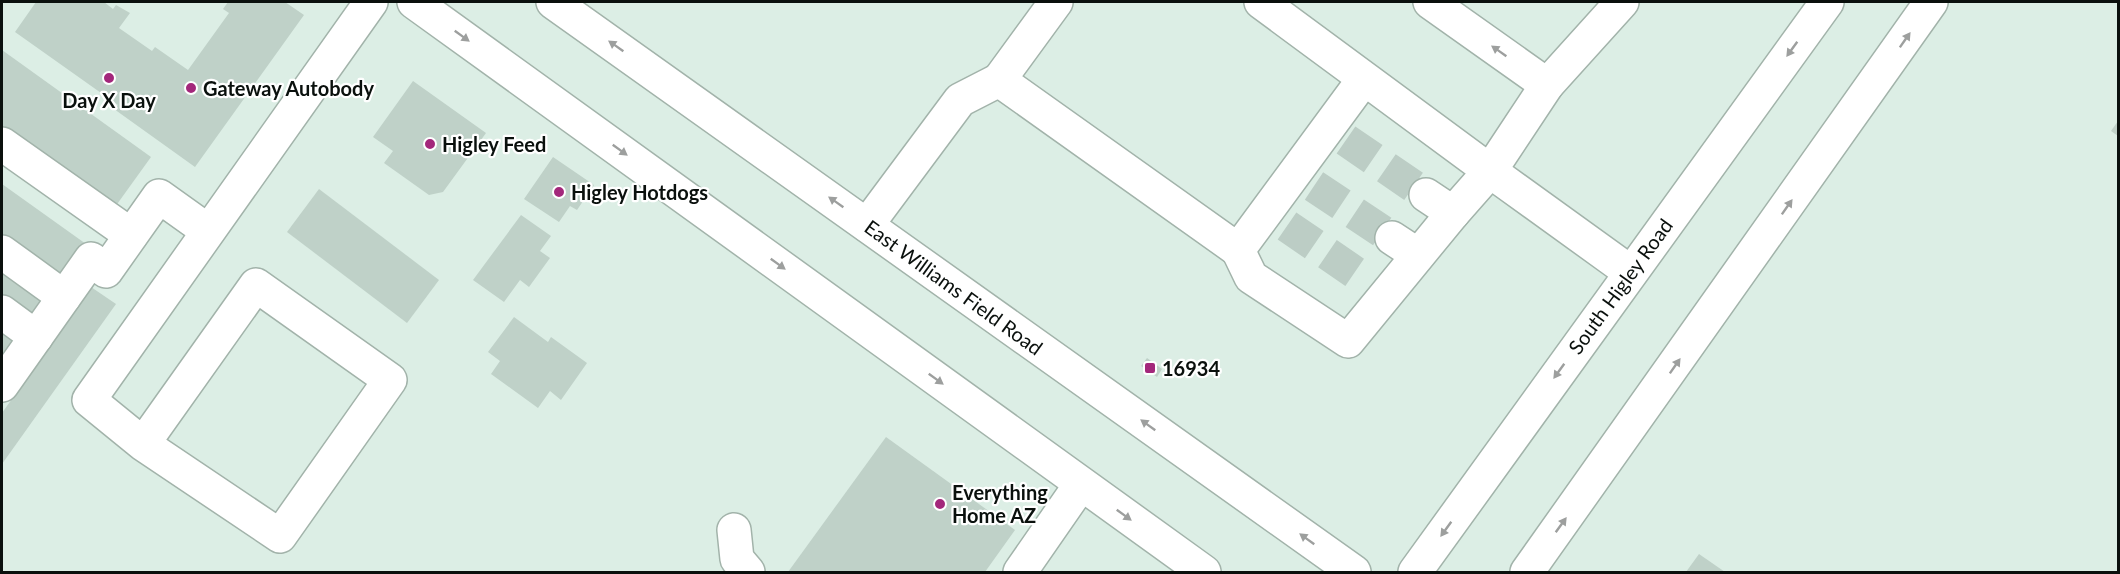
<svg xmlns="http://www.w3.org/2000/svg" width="2120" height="574" viewBox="0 0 2120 574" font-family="Lato,sans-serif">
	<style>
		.building { fill: #bfd1c8 }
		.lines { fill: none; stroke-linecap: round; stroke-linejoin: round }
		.minor-tunnel { stroke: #bccdc5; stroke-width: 33; stroke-dasharray: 33 16; stroke-linecap: butt }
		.minor-casing { stroke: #a2b3aa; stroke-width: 36 }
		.major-casing { stroke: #a2b3aa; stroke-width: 36 }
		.minor { stroke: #fff; stroke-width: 33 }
		.major { stroke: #fff; stroke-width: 33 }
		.oneway { fill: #9d9f9e }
		.poi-dot { fill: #a3277b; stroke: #fff; stroke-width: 2 }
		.labels { text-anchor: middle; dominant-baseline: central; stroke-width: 4.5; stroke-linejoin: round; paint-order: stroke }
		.poi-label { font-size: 20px; font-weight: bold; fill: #0a100d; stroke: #fff; text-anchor: start }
		.street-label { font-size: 20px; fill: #0a100d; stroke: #fff }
	</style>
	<rect width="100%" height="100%" fill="#dceee5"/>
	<g class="building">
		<path d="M36,2h68l9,7 3,-4 14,8 -11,15 33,23 3,-4 33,23 41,-57 -6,-4 5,-7h57l19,13 -109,152 -81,-58 4,-4 -103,-73z"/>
		<path d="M2,50l149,107 -36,50 -113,-80z"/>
		<path d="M413,81l73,52 -43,59 -14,3 -45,-32 9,-12 -20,-14z"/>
		<path d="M2118,121v15l-7,-5z"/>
		<path d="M553,157l41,28 -17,25 -7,-4 -11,16 -35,-23z"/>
		<path d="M2,184l84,60 -26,38 -58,-41z"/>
		<path d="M319,189l120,91 -32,43 -120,-91z"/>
		<path d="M521,215l30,21 -11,15 10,7 -21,29 -9,-7 -16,22 -31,-22z"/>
		<path d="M2,263l47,34 -18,26 -29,-22z"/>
		<path d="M91,287l25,17 -114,160v-51z"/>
		<path d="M514,317l34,25 3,-5 36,26 -26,37 -11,-9 -12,17 -47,-34 9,-13 -12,-9z"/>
		<path d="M2,325l18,14 -18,26z"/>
		<path d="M1147,358l15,11 -5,8 -16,-11z"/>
		<path d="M886,437l129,93 -30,42h-197z"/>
		<path d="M1699,554l26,18h-39z"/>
	</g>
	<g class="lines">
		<g class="minor-tunnel">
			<path d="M1346,140l80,55"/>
			<path d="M1314,186l78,52"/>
			<path d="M1287,226l76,52"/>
		</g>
		<defs>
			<g id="minor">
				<path d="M1056,2l-57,78 239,170 126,-171"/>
				<path d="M1430,2l117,83"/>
				<path d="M1622,2l-75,83 -57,86 140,101"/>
				<path d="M2,144l129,91"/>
				<path d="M1426,195l27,18"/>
				<path d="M867,225l93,-125 39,-20"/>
				<path d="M1392,238l26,17"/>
				<path d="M1238,250l13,27 97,64 105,-128 37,-42 -229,-169"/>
				<path d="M2,252l62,45"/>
				<path d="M2,312l34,25"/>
				<path d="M2,385l89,-126 15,12 53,-75 49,35"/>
				<path d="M143,444l113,-159 134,95 -110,156 -137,-92 -54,-44 282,-398"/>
				<path d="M734,530l3,29 11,13"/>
				<path d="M1020,572l61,-88"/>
			</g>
			<g id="major">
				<path d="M414,2l790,570"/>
				<path d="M553,2l801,570"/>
				<path d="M1415,572l412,-570"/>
				<path d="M1527,572l404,-570"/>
			</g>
		</defs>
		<use href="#minor" class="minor-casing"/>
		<use href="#major" class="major-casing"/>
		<use href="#minor" class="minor"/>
		<use href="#major" class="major"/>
	</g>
	<defs><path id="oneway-solid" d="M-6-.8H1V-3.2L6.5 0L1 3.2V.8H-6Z" transform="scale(1.5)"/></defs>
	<g class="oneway">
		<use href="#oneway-solid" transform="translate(462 36) rotate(36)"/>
		<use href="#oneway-solid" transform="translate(1905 40) rotate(-55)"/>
		<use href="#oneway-solid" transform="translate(616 46) rotate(-145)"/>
		<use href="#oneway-solid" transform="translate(1792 49) rotate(126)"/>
		<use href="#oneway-solid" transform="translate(1499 51) rotate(-145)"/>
		<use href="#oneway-solid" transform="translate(620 150) rotate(36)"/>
		<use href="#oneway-solid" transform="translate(836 202) rotate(-145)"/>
		<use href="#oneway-solid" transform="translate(1787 207) rotate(-55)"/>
		<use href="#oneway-solid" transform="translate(778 264) rotate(36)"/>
		<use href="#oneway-solid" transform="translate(1675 366) rotate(-55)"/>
		<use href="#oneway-solid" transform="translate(1559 371) rotate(126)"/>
		<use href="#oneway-solid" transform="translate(936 379) rotate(36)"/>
		<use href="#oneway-solid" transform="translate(1148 425) rotate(-144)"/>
		<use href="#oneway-solid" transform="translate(1124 515) rotate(36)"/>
		<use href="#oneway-solid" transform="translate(1561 525) rotate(-54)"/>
		<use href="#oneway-solid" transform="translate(1446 529) rotate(126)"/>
		<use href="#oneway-solid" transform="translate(1307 539) rotate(-144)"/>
	</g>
	<g class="poi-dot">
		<circle cx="109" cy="78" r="6"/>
		<circle cx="191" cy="88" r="6"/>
		<circle cx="430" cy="144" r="6"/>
		<circle cx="559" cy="192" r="6"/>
		<rect x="1144" y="362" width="12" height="12" rx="3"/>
		<circle cx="940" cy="504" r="6"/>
	</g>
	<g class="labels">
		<g class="poi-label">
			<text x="203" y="88">Gateway Autobody</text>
			<text x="109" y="100" text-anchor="middle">Day X Day</text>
			<text x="442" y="144">Higley Feed</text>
			<text x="571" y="192">Higley Hotdogs</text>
			<text x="1162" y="368">16934</text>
			<text x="952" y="492">Everything<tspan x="952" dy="23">Home AZ</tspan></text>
		</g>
		<g class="street-label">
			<text transform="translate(1620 286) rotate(-54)">South Higley Road</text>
			<text transform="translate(954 287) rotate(36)">East Williams Field Road</text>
		</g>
	</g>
	<rect width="2120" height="574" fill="none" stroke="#0a100d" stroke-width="6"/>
</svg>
